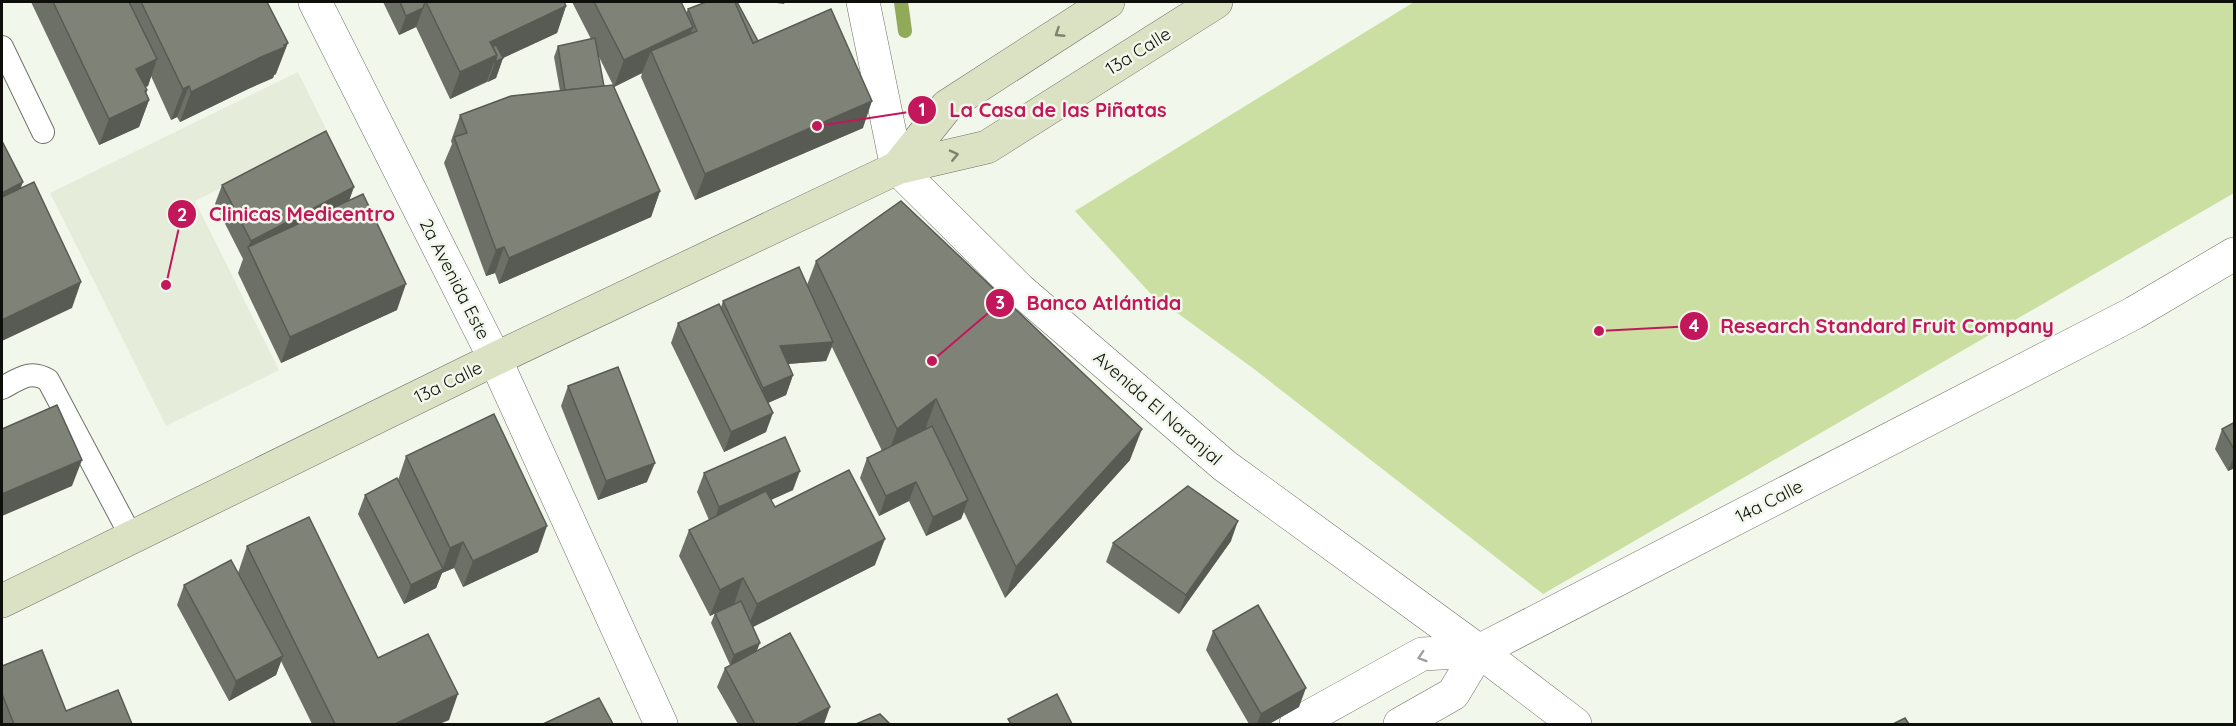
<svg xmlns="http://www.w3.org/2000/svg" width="2236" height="726" viewBox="0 0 2236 726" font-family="Quicksand,sans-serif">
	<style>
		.built { fill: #e6ecda }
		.green { fill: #cadfa1 }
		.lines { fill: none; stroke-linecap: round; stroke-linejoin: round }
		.stream { stroke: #91aa59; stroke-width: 14 }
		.lane-casing { stroke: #6e7167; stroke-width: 24 }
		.street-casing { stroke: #6e7167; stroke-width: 34 }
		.secondary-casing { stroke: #6e7167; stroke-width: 34 }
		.lane { stroke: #fff; stroke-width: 22 }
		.street { stroke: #fff; stroke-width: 33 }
		.secondary { stroke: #dae2c3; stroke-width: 33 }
		.wall { fill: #6c7066 }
		.shaded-wall { fill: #585b53 }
		.building { fill: #7e8277; stroke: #585b53; stroke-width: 1.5 }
		.oneway { stroke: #7e8370 }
		.oneway2 { stroke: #9f9f9d }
		.labels { text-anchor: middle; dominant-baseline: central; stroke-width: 5; stroke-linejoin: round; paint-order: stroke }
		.street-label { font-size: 18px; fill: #0e0f0b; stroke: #f2f7eb }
		.leader { fill: none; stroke: #c2185b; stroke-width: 2 }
		.callout-dot { fill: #c2185b; stroke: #f2f7eb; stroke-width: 2 }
		.mark-label { font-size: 18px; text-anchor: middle; font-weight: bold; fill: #fff }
		.callout-label { font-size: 20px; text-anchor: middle; font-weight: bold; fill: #c2185b; stroke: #f2f7eb; stroke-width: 5; stroke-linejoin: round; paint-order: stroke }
	</style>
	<rect width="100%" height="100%" fill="#f2f7eb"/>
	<path class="built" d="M298,72l31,63 -134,66 84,169 -113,56 -116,-233z"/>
	<path class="green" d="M1414,2h820v191l-691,401 -289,-225 -104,-76 -75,-82z"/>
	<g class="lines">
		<path class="stream" d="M901,2l4,29"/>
		<defs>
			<g id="lane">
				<path d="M2,47l41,85"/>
				<path d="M2,388c17,-9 28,-19 46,-8l84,158"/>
			</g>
			<g id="street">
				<path d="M315,2l180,357 166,365"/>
				<path d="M863,2l34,166 123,122 205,176 254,185 96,73"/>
				<path d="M1296,724l126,-70 57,-3 655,-338 100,-59"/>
				<path d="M1400,724l53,-30 26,-43"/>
			</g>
			<g id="secondary">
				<path d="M897,168l50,-62 161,-104"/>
				<path d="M2,601l493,-242 402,-191 90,-21 229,-145"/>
			</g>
		</defs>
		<use href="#lane" class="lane-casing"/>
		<use href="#street" class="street-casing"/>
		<use href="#secondary" class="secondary-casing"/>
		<use href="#lane" class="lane"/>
		<use href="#street" class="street"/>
		<use href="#secondary" class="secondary"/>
	</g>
	<g class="wall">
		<path d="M31,2h236l9,72 -2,1 -1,3 -25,11 -68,33 -3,-5 -6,3 -20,-44 -3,10 -3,1 2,3 -1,4 3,6 -10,27 -40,18z"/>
		<path d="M383,2h181l2,4 -9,27 -54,25 -7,20 -46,21 -34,-72 -17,8z"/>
		<path d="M572,2h109l5,11 2,-4 70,32 105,87 -168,72 -54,-123 1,-4 -28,14 -16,-32 6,31 56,105 -9,26 -152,67 -4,-11 -9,3 -42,-113 8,-19 -1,-3 9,-26 100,-24 -6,-34 4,-11 33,-7z"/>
		<path d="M769,2h16l-1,2z"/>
		<path d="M222,185l128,15 47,110 -116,53 -43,-90 5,-14 -28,-55z"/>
		<path d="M816,261l314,199 -125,138 -41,-86 -3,7 -35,17 -17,-35 -30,15 -19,-38 7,-20 15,-7 -50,-104 -6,14 -38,3 5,11 -7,20 -18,8 -2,29 -42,20 -53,-109 7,-20 43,-16 2,-6 84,-16z"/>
		<path d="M568,386l79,96 -49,18 -37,-94z"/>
		<path d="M2235,422v46l-7,3 -13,-22 7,-20z"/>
		<path d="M406,456l132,96 -75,35 -9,-19 -12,5 -6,15 -32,16 -46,-90 7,-19 33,-15z"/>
		<path d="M704,473l89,17 -22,10 4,7 100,58 -122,62 4,24 67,73h-86l-21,-37 8,-19 5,-3 -19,-42 4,-10 -5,3 -31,-60 10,-26 20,-10 -12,-28z"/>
		<path d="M1231,541l-52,73 -73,-52 7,-19z"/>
		<path d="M247,546l131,112 71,62 -10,4h-127l-31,-63 -5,14 -47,26 -52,-96 7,-20 54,-12z"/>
		<path d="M1213,631l86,76 -30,17h-20l-43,-74z"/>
		<path d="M2,666l64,45 66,13h-130z"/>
	</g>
	<g class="shaded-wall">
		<path d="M566,6l-9,27 -63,29 -7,19 -37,18 10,-27 30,-30z"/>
		<path d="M423,8l-7,19 -17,8 7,-19z"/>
		<path d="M693,27l-9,27 -33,-3 -9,22 -28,14 10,-27z"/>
		<path d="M288,43l-12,31 -2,1 -1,3 -25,11 -68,33 11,-30z"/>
		<path d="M503,58l-7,20 -8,4 7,-20z"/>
		<path d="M157,59l-9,27 -21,9 9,-26z"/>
		<path d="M189,86l-12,31 -6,3 12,-31z"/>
		<path d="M147,90l-5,14 7,-4 -10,27 -40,18 10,-26z"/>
		<path d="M872,101l-9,27 -168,72 10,-26z"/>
		<path d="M23,182l-7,19 -14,8v-16z"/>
		<path d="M354,187l-7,20 -99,40 3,-6z"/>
		<path d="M660,191l-9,26 -152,67 10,-26z"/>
		<path d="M504,247l-9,26 -9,3 10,-26z"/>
		<path d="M81,282l-9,26 -70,33v-21z"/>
		<path d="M406,284l-9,26 -116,53 9,-26z"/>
		<path d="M833,342l-7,19 -54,4 8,-19z"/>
		<path d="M793,375l-7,20 -30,13 7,-20z"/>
		<path d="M936,399l-11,31 -39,30 11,-31z"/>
		<path d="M773,413l-7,19 -42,20 7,-20z"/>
		<path d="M1142,429l-12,31 -125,138 11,-31z"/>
		<path d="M2235,454v14l-7,3z"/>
		<path d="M82,460l-10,26 -70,30v-22z"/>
		<path d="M655,463l-8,19 -49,18 8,-19z"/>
		<path d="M800,471l-7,19 -81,36 7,-19z"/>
		<path d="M916,482l-7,19 -30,15 7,-20z"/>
		<path d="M968,500l-7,19 -35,17 7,-19z"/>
		<path d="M1238,521l-7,20 -52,73 7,-19z"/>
		<path d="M547,526l-9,26 -75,35 10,-26z"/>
		<path d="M885,539l-10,26 -128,65 10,-26z"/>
		<path d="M463,542l-9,26 -12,5 -6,15 -32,16 7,-19 31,-15 8,-22z"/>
		<path d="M743,578l-9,26 -24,12 10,-26z"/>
		<path d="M760,643l-4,10 -26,12 4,-10z"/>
		<path d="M283,656l-7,19 -47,26 7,-20z"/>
		<path d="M1306,688l-7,19 -30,17h-12l4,-10z"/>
		<path d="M458,694l-9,26 -10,4h-44z"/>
		<path d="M830,707l-6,17h-27z"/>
	</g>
	<g class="building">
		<path d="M53,2h76l28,57 -21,10 11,21 -2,1 4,9 -40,19z"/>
		<path d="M141,2h126l21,41 -4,2 1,2 -26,11 -68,34 -2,-6 -6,3z"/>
		<path d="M400,2h25l-2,6 -17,8z"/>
		<path d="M426,2h138l2,4 -76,36 7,13 -37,17z"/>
		<path d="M594,2h87l12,25 -69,33z"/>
		<path d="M706,2h29l18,41 78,-34 41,92 -167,73 -54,-123 46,-20 -9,-22z"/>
		<path d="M735,2h2l21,39 -5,2z"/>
		<path d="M595,38l9,48 -39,4 -7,-44z"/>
		<path d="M496,45l7,13 -8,4 2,-7 -4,-8z"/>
		<path d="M613,85l47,106 -151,67 -5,-11 -8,3 -42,-113 13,-4 -7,-18 51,-19z"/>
		<path d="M326,131l28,56 -103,54 -29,-56z"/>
		<path d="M2,141l21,41 -21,11z"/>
		<path d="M34,182l47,100 -79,38v-123z"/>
		<path d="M363,194l43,90 -116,53 -42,-90z"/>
		<path d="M901,201l241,228 -126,138 -80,-168 -39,30 -81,-168z"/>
		<path d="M799,267l34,75 -53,4 13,29 -30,13 -40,-87z"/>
		<path d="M719,304l54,109 -42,19 -53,-109z"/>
		<path d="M618,367l37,96 -49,18 -38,-95z"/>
		<path d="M57,405l25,55 -80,34v-65z"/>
		<path d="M494,414l53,112 -74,35 -10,-19 -13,6 -44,-92z"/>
		<path d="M2235,422v29l-13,-22z"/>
		<path d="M932,426l36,74 -35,17 -17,-35 -30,14 -19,-38z"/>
		<path d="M785,437l15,34 -81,36 -15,-34z"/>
		<path d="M849,470l36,69 -128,65 -14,-26 -23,12 -31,-60 77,-39 9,16z"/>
		<path d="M397,478l46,91 -32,16 -46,-90z"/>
		<path d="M1188,486l50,35 -52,74 -73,-52z"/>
		<path d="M309,517l69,141 50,-24 30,60 -63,30h-60l-88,-178z"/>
		<path d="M231,560l52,96 -47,25 -52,-96z"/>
		<path d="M741,601l19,42 -26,12 -19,-42z"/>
		<path d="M1258,605l48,83 -45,26 -48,-83z"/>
		<path d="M790,633l40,74 -33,17h-42l-30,-56z"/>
		<path d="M42,650l24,61 52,-21 14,34h-118l-12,-30v-28z"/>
		<path d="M1057,694l15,30h-61l-3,-5z"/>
		<path d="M599,698l14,26h-70z"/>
		<path d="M880,714l10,10h-34z"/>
		<path d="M1905,718l4,6h-16z"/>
	</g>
	<defs><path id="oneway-chevron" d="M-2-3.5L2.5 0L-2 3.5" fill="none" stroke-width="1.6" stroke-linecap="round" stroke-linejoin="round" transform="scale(1.5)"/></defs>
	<g class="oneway">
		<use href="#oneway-chevron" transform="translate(1059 33) rotate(147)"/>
		<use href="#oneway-chevron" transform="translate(954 155) rotate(-13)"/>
	</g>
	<use class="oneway2" href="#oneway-chevron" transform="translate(1422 657) rotate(162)"/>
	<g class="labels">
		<g class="street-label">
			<text transform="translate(1138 51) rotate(-32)">13a Calle</text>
			<text transform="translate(455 279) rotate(63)">2a Avenida Este</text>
			<text transform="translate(448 382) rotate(-26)">13a Calle</text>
			<text transform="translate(1158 408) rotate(41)">Avenida El Naranjal</text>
			<text transform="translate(1769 501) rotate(-27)">14a Calle</text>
		</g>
	</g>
	<path class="leader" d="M817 126L922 110M166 285L182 214M932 361L1000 303M1599 331L1694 326"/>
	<g class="callout-dot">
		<circle cx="817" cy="126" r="6"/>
		<circle cx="166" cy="285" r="6"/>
		<circle cx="932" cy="361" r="6"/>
		<circle cx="1599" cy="331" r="6"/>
		<circle cx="922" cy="110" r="15"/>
		<circle cx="182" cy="214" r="15"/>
		<circle cx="1000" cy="303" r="15"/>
		<circle cx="1694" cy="326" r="15"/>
	</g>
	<g class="mark-label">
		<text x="922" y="116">1</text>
		<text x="182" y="221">2</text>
		<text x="1000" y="309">3</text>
		<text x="1694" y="332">4</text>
	</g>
	<g class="callout-label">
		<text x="1058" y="117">La Casa de las Piñatas</text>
		<text x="302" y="221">Clinicas Medicentro</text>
		<text x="1104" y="310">Banco Atlántida</text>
		<text x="1887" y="333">Research Standard Fruit Company</text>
	</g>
	<rect width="2236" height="726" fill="none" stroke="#0e0f0b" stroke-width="6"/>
</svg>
